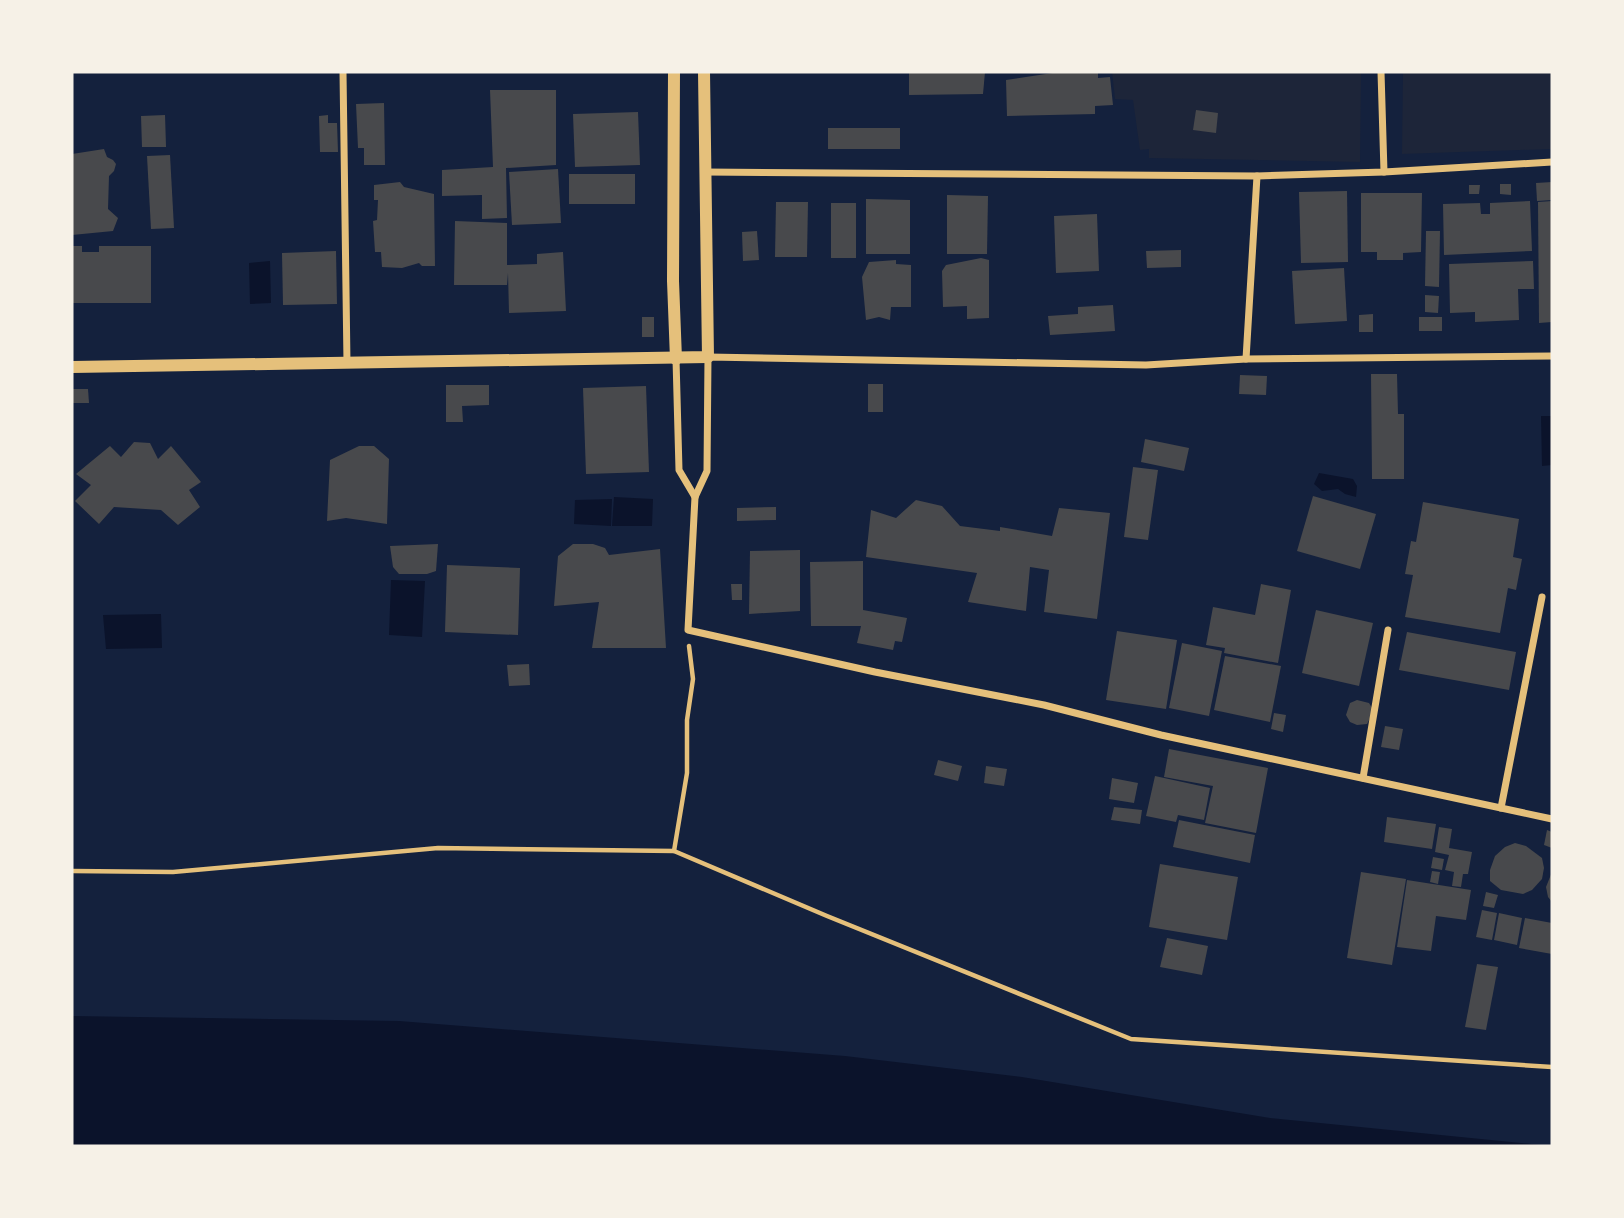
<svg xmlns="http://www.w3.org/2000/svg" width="1624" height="1218" viewBox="0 0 1624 1218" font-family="'Varela Round',sans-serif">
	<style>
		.green { fill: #1d2539 }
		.water { fill: #0b132b }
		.building { fill: #48494c }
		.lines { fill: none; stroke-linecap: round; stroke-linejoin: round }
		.path { stroke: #e5c07b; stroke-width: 4.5 }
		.minor { stroke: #e5c07b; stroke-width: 7 }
		.tertiary { stroke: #e5c07b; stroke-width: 12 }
	</style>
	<rect width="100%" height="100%" fill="#14213d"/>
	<g class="green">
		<path d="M1112,72h249l-1,90 -211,-4v-9l-9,1 -7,-50 -18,-1z"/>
		<path d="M1403,72h149v77l-150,5z"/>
	</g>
	<g class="water">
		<path d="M270,261l1,42 -21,1 -1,-41z"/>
		<path d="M1541,416h11v49l-10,1z"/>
		<path d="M1319,473l34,6 4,7 -1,11 -11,-3 -7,-5 -16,2 -8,-7z"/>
		<path d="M614,497l39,2 -1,27h-40z"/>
		<path d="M612,499l-1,27 -37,-2 1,-24z"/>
		<path d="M391,580l34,1 -3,56 -33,-2z"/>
		<path d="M161,614l1,34 -56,1 -3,-34z"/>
		<path d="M72,1016l327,5 446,35 177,21 248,41 282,28h-1480z"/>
	</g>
	<g class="building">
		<path d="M909,72h76l-2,22 -74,1z"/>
		<path d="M1059,72h39v6l12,-1 3,28 -18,1v8l-88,2 -1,-36z"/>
		<path d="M490,90h66v75l-50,3 1,50 -25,1v-24l-40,1v-26l51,-3z"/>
		<path d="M384,103l1,62h-21v-17h-6l-2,-44z"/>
		<path d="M1196,110l22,3 -2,20 -23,-3z"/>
		<path d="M638,112l2,53 -65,2 -2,-53z"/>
		<path d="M165,115l1,32h-24l-1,-31z"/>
		<path d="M328,115v8h9l1,29h-18l-1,-36z"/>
		<rect x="828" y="128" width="72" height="21"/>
		<path d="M104,149l3,8 6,3 3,4 -2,7 -5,5 -1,33 10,9 -5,13 -41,4v-81z"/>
		<path d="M170,155l4,73 -23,1 -4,-73z"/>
		<path d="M558,169l3,54 -49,2 -3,-53z"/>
		<rect x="569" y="174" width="66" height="30"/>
		<path d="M400,182l4,5 30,7 1,72h-13l-3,-3 -17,5 -20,-1 -1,-15h-6l-2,-31 4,-1 1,-20h-4v-15z"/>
		<path d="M1552,182v18l-15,1 -1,-18z"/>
		<path d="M1500,184h11v11l-11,-1z"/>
		<path d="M1469,185h11l-1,9h-10z"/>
		<path d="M1347,191l1,71 -47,1 -2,-71z"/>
		<path d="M1361,193h61l-1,59 -18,1v7h-26v-8h-16z"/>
		<path d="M947,195l41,1 -1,58h-40z"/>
		<path d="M866,199l44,1v54h-44z"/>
		<path d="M1530,201l2,50 -88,4 -1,-51 37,-1 1,11h9v-11z"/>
		<path d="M1552,201v121l-13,1 -1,-121z"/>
		<path d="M776,202h32l-1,55h-32z"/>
		<rect x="831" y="203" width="25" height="55"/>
		<path d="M1097,214l2,57 -43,2 -2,-57z"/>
		<path d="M455,221l52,2v42l30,-1v-10l26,-2 3,59 -57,2 -1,-40 -1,12h-53z"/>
		<path d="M757,231l2,29 -16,1 -1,-29z"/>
		<path d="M1426,231h14l-1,56 -14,-1z"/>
		<path d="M72,246h10v6h17v-6h52v57h-79z"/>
		<path d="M1181,250v17l-34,1 -1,-17z"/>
		<path d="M336,251l1,53 -54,1 -1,-52z"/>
		<path d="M981,258l8,2v58l-22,1v-13l-24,1 -1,-36 4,-6z"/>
		<path d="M896,260v4l15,1v42h-20l-1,13 -11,-3 -13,3 -4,-43 7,-15z"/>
		<path d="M1533,261l1,28h-16l1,31 -44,2v-10l-25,1 -1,-49z"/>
		<path d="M1344,268l3,53 -52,3 -3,-53z"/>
		<path d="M1425,295l14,1 -1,17 -13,-1z"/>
		<path d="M1113,305l2,26 -65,4 -2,-19 30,-2v-7z"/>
		<path d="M1373,314v18h-14v-17z"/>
		<rect x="642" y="317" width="12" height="20"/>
		<rect x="1419" y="317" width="23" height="14"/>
		<path d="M1371,374h26l1,40h6v65h-32z"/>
		<path d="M1240,375l27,1 -1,19 -27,-1z"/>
		<rect x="868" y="384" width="15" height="28"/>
		<path d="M446,385h43v20l-27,1 1,16h-17z"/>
		<path d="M646,386l3,86 -63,2 -3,-86z"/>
		<path d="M72,389h16l1,14h-17z"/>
		<path d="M1145,439l44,9 -5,23 -43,-9z"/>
		<path d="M134,442l16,1 8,16 13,-13 30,36 -12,8 11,17 -22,18 -17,-15 -47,-3 -15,17 -24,-23 16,-16 -15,-11 34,-28 11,11z"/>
		<path d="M359,446h15l15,13 -2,65 -41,-6 -19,3 3,-61z"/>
		<path d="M1133,467l25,3 -10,70 -24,-3z"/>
		<path d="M1313,496l63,18 -16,55 -63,-18z"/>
		<path d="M916,500l26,6 18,20 40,5v-4l52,9 7,-28 51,5 -13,106 -53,-7 5,-42 -19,-3 -4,44 -58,-9 9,-29 -111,-16 5,-47 25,8z"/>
		<path d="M1423,502l96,17 -6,38 9,2 -6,31 -8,-2 -8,45 -95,-16 8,-42 -8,-1 6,-33 5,1z"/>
		<path d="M776,507v13l-39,1v-13z"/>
		<path d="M438,544l-2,27 -9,3h-28l-6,-7 -3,-21z"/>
		<path d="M573,544h20l12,4 4,7 51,-6 6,99h-74l7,-46 -45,4 4,-50z"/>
		<path d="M800,550v61l-51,3 1,-63z"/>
		<path d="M863,561v49l44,8 -5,24 -7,-1 -2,9 -36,-7 4,-17h-50l-1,-64z"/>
		<path d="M447,565l73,3 -2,67 -73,-3z"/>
		<path d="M731,584h11v16h-10z"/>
		<path d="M1261,584l30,6 -13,73 -54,-10 1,-5 -19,-3 7,-38 42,8z"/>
		<path d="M1316,610l57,13 -14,63 -57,-13z"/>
		<path d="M1117,631l60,9 -11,69 -60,-9z"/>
		<path d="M1407,632l109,20 -7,38 -110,-20z"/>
		<path d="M1182,643l40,8 -13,65 -40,-8z"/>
		<path d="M1225,656l56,10 -11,56 -56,-12z"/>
		<path d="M529,664l1,21 -21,1 -2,-21z"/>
		<path d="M1357,700l12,3 5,8 -7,13 -10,1 -7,-3 -4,-7 4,-12z"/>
		<path d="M1274,713l12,2 -3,17 -12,-3z"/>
		<path d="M1385,726l18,3 -4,21 -18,-3z"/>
		<path d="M1169,749l99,19 -12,65 -51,-10 8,-37 -49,-9z"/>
		<path d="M938,760l24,6 -4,15 -24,-6z"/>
		<path d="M986,766l21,3 -3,17 -20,-3z"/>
		<path d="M1155,776l55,12 -6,32 -26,-5 -2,7 -30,-6z"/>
		<path d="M1112,778l26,5 -4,20 -25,-4z"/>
		<path d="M1114,807l28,3 -2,14 -29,-4z"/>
		<path d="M1387,817l49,7 -4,25 -48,-7z"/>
		<path d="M1179,820l76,15 -5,28 -77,-16z"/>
		<path d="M1439,827l13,2 -3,19 23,4 -4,22h-5l-2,13 -9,-1 2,-14 -9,-2 4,-15 -14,-3z"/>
		<path d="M1547,830l5,2v16l-8,-3z"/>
		<path d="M1515,843l11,3 16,12 2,10 -2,11 -10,11 -9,4 -22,-4 -11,-9v-11l5,-14 10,-9z"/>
		<path d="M1433,857l11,2 -2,11 -11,-2z"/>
		<path d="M1160,864l78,13 -11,63 -78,-13z"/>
		<path d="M1432,871l8,1 -2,12 -8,-2z"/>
		<path d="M1361,872l45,7 -14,86 -45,-7z"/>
		<path d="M1552,872v30l-4,-5 -2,-10z"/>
		<path d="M1407,880l64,10 -5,30 -30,-4 -5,35 -34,-4z"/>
		<path d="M1486,892l12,3 -4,13 -11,-2z"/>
		<path d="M1482,910l15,3 -5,27 -16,-3z"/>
		<path d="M1499,913l23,5 -5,27 -23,-5z"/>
		<path d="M1525,918l27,5v31l-33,-6z"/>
		<path d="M1167,938l41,8 -6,29 -42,-8z"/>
		<path d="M1477,964l21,3 -12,63 -21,-3z"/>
	</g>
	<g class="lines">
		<g class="path">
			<path d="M674,851l13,-78v-53l6,-41 -4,-33"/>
			<path d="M72,871l101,1 265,-24 236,3 153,65 304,123 421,28"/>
		</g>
		<g class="minor">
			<path d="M343,72l4,291"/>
			<path d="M1381,72l3,100"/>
			<path d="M705,172l552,4 127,-4 168,-10"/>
			<path d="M1552,356l-306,3 -100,6 -438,-8 -1,114 -12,26 -7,133 187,42 169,33 117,30 391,84"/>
			<path d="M676,359l3,111 16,27"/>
			<path d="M1246,359l11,-183"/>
			<path d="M1363,778l25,-148"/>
			<path d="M1501,808l41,-211"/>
		</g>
		<g class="tertiary">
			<path d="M674,72l-1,209 3,78"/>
			<path d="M72,367l636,-10 -4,-285"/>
		</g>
	</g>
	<rect width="1624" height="1218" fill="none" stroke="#f6f1e7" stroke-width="147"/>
</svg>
